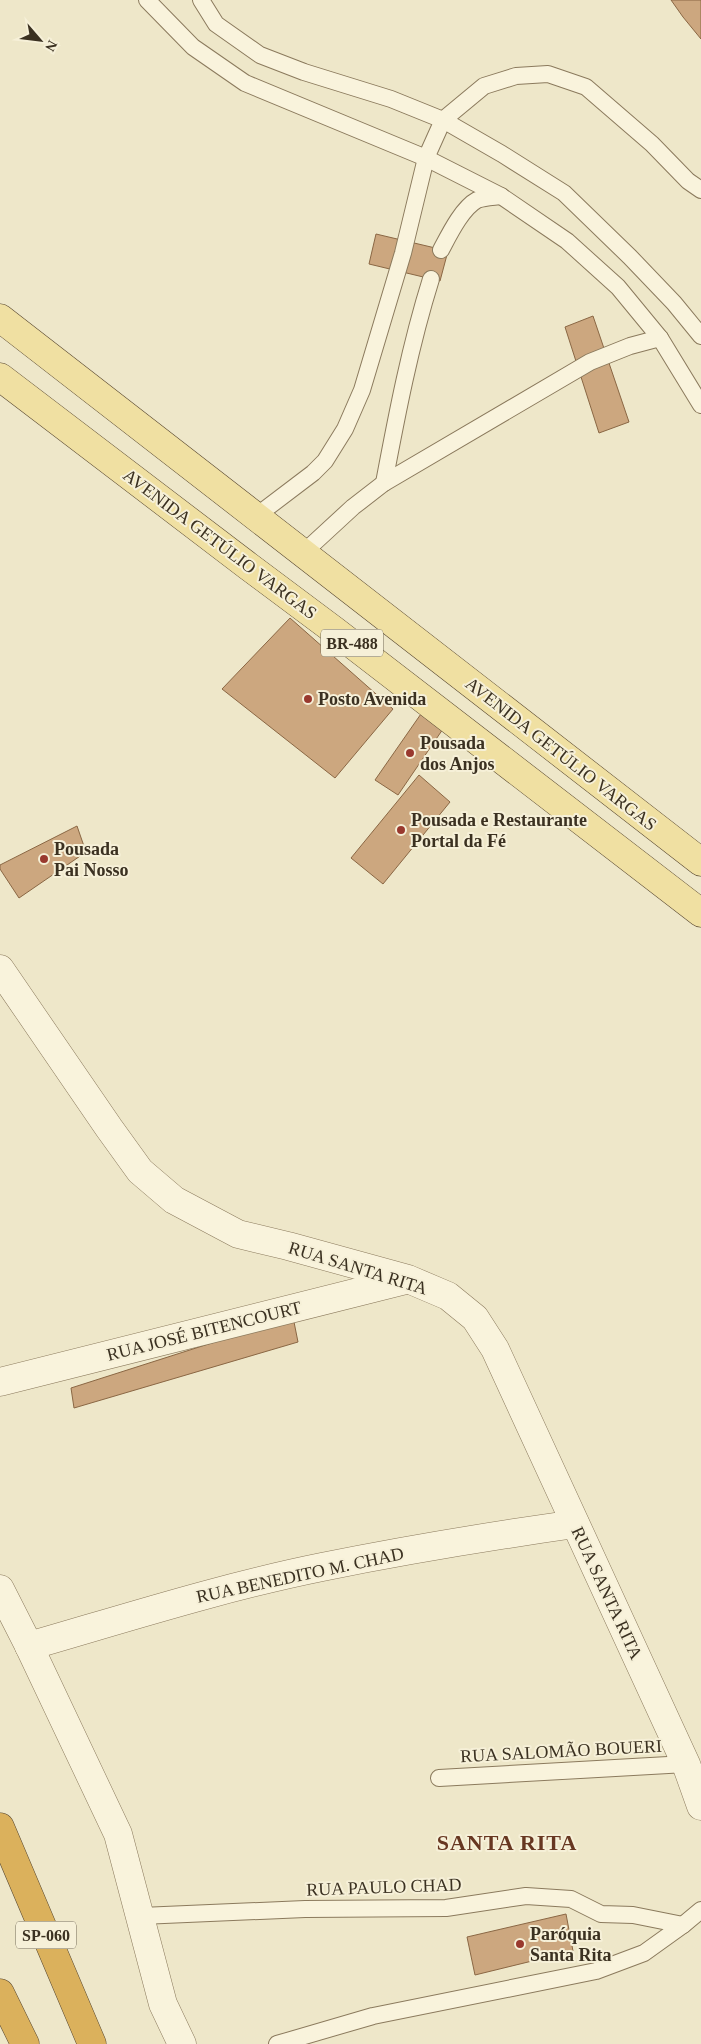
<svg xmlns="http://www.w3.org/2000/svg" width="701" height="2044" viewBox="0 0 701 2044" font-family="Georgia,serif">
	<style>
		.building { fill: #cca77f; stroke: #8a6744 }
		.lines { fill: none; stroke-linecap: round; stroke-linejoin: round }
		.lane-casing { stroke: #8b7a5d; stroke-width: 18 }
		.street-casing { stroke: #8b7a5d; stroke-width: 29 }
		.primary-casing { stroke: #594831; stroke-width: 29 }
		.highway-casing { stroke: #594831; stroke-width: 29 }
		.lane { stroke: #f9f3dc; stroke-width: 16 }
		.street { stroke: #f9f3dc; stroke-width: 28 }
		.primary { stroke: #f0e0a2; stroke-width: 28 }
		.highway { stroke: #dbb15c; stroke-width: 28 }
		.poi-dot { fill: #99392e; stroke: #f6f0d8; stroke-width: 2 }
		.labels { text-anchor: middle; dominant-baseline: central; stroke-width: 4; stroke-linejoin: round; paint-order: stroke }
		.shield { fill: #f6f0d8; stroke: #736a58; stroke-width: 1 }
		.shield-label { font-size: 16px; font-weight: bold; fill: #3b3121 }
		.street-label { font-size: 18px; fill: #3b3121; stroke: #f6f0d8 }
		.poi-label { font-size: 18px; font-weight: bold; fill: #3b3121; stroke: #f6f0d8; text-anchor: start }
		.district-label { font-size: 22px; font-weight: bold; letter-spacing: 1px; fill: #673721; stroke: #f6f0d8 }
	</style>
	<rect width="100%" height="100%" fill="#eee7c9"/>
	<g class="building">
		<path d="M671,0h30v39l-18,-22z"/>
		<path d="M376,234l72,17 -8,30 -71,-17z"/>
		<path d="M593,316l36,106 -30,11 -34,-106z"/>
		<path d="M290,618l103,91 -58,69 -113,-89z"/>
		<path d="M423,711l22,15 -47,69 -23,-15z"/>
		<path d="M419,775l31,27 -67,82 -32,-26z"/>
		<path d="M77,826l9,26 -67,46 -19,-29v-4z"/>
		<path d="M293,1317l5,25 -224,66 -3,-20z"/>
		<path d="M566,1914l7,37 -98,24 -8,-38z"/>
	</g>
	<g class="lines">
		<defs>
			<g id="lane">
				<path d="M147,0l46,47 52,36 181,75 75,38 66,45 51,46 42,51 41,67"/>
				<path d="M201,0l15,24 44,31 44,17 87,27 52,21 59,34 62,39 66,64 44,46 27,33"/>
				<path d="M441,250c8,-15 21,-42 36,-50 7,-3 17,-3 24,-4"/>
				<path d="M384,483c13,-69 26,-137 47,-204"/>
				<path d="M255,517l58,-44 12,-12 20,-32 17,-39 41,-137 23,-95 17,-38 41,-34 32,-10 32,-2 38,13 66,57 36,37 13,9"/>
				<path d="M302,554l51,-47 31,-24 206,-121 40,-16 30,-8"/>
				<path d="M439,1778l247,-14"/>
				<path d="M141,1916l164,-7 141,-1 80,-12 45,3 30,15 32,1 50,10"/>
				<path d="M277,2044l96,-28 223,-45 48,-18 39,-28 18,-15"/>
			</g>
			<g id="street">
				<path d="M0,969l109,159 31,43 34,29 64,34 50,12 120,33 40,17 27,22 20,31 191,415 15,42"/>
				<path d="M0,1382l406,-102"/>
				<path d="M0,1589l29,57 89,188 45,170 19,40"/>
				<path d="M29,1646c97,-28 194,-59 293,-79 84,-17 169,-31 253,-43"/>
			</g>
			<g id="primary">
				<path d="M0,318l701,544"/>
				<path d="M0,377l248,189 87,65 366,282"/>
			</g>
			<g id="highway">
				<path d="M0,1827l92,217"/>
				<path d="M0,1993l25,51"/>
			</g>
		</defs>
		<use href="#lane" class="lane-casing"/>
		<use href="#street" class="street-casing"/>
		<use href="#primary" class="primary-casing"/>
		<use href="#highway" class="highway-casing"/>
		<use href="#lane" class="lane"/>
		<use href="#street" class="street"/>
		<use href="#primary" class="primary"/>
		<use href="#highway" class="highway"/>
	</g>
	<g class="poi-dot">
		<circle cx="308" cy="699" r="5"/>
		<circle cx="410" cy="753" r="5"/>
		<circle cx="401" cy="830" r="5"/>
		<circle cx="44" cy="859" r="5"/>
		<circle cx="520" cy="1944" r="5"/>
	</g>
	<g class="labels">
		<g class="shield">
			<rect x="321" y="629.5" width="62" height="27" rx="4"/>
			<rect x="16" y="1921.5" width="60" height="27" rx="4"/>
		</g>
		<g class="shield-label">
			<text x="352" y="643">BR-488</text>
			<text x="46" y="1935">SP-060</text>
		</g>
		<g class="street-label">
			<text transform="translate(220 544) rotate(37)">AVENIDA GETÚLIO VARGAS</text>
			<text transform="translate(561 754) rotate(38)">AVENIDA GETÚLIO VARGAS</text>
			<text transform="translate(358 1268) rotate(17)">RUA SANTA RITA</text>
			<text transform="translate(204 1331) rotate(-14)">RUA JOSÉ BITENCOURT</text>
			<text transform="translate(300 1575) rotate(-12)">RUA BENEDITO M. CHAD</text>
			<text transform="translate(607 1593) rotate(65)">RUA SANTA RITA</text>
			<text transform="translate(561 1751) rotate(-3)">RUA SALOMÃO BOUERI</text>
			<text transform="translate(384 1887) rotate(-2)">RUA PAULO CHAD</text>
		</g>
		<g class="poi-label">
			<text x="318" y="699">Posto Avenida</text>
			<text x="420" y="743">Pousada<tspan x="420" dy="21">dos Anjos</tspan></text>
			<text x="411" y="820">Pousada e Restaurante<tspan x="411" dy="21">Portal da Fé</tspan></text>
			<text x="54" y="849">Pousada<tspan x="54" dy="21">Pai Nosso</tspan></text>
			<text x="530" y="1934">Paróquia<tspan x="530" dy="21">Santa Rita</tspan></text>
		</g>
		<g class="district-label">
			<text x="507" y="1842">SANTA RITA</text>
		</g>
	</g>
	<g transform="translate(40 40) rotate(118)" stroke="#f6f0d8" stroke-width="4" paint-order="stroke">
	<path d="M0-4L9 19L0 12L-9 19Z" fill="#3b3121"/>
	<text y="-8" font-size="14" font-weight="bold" text-anchor="middle" fill="#3b3121">N</text>
	</g>
</svg>
